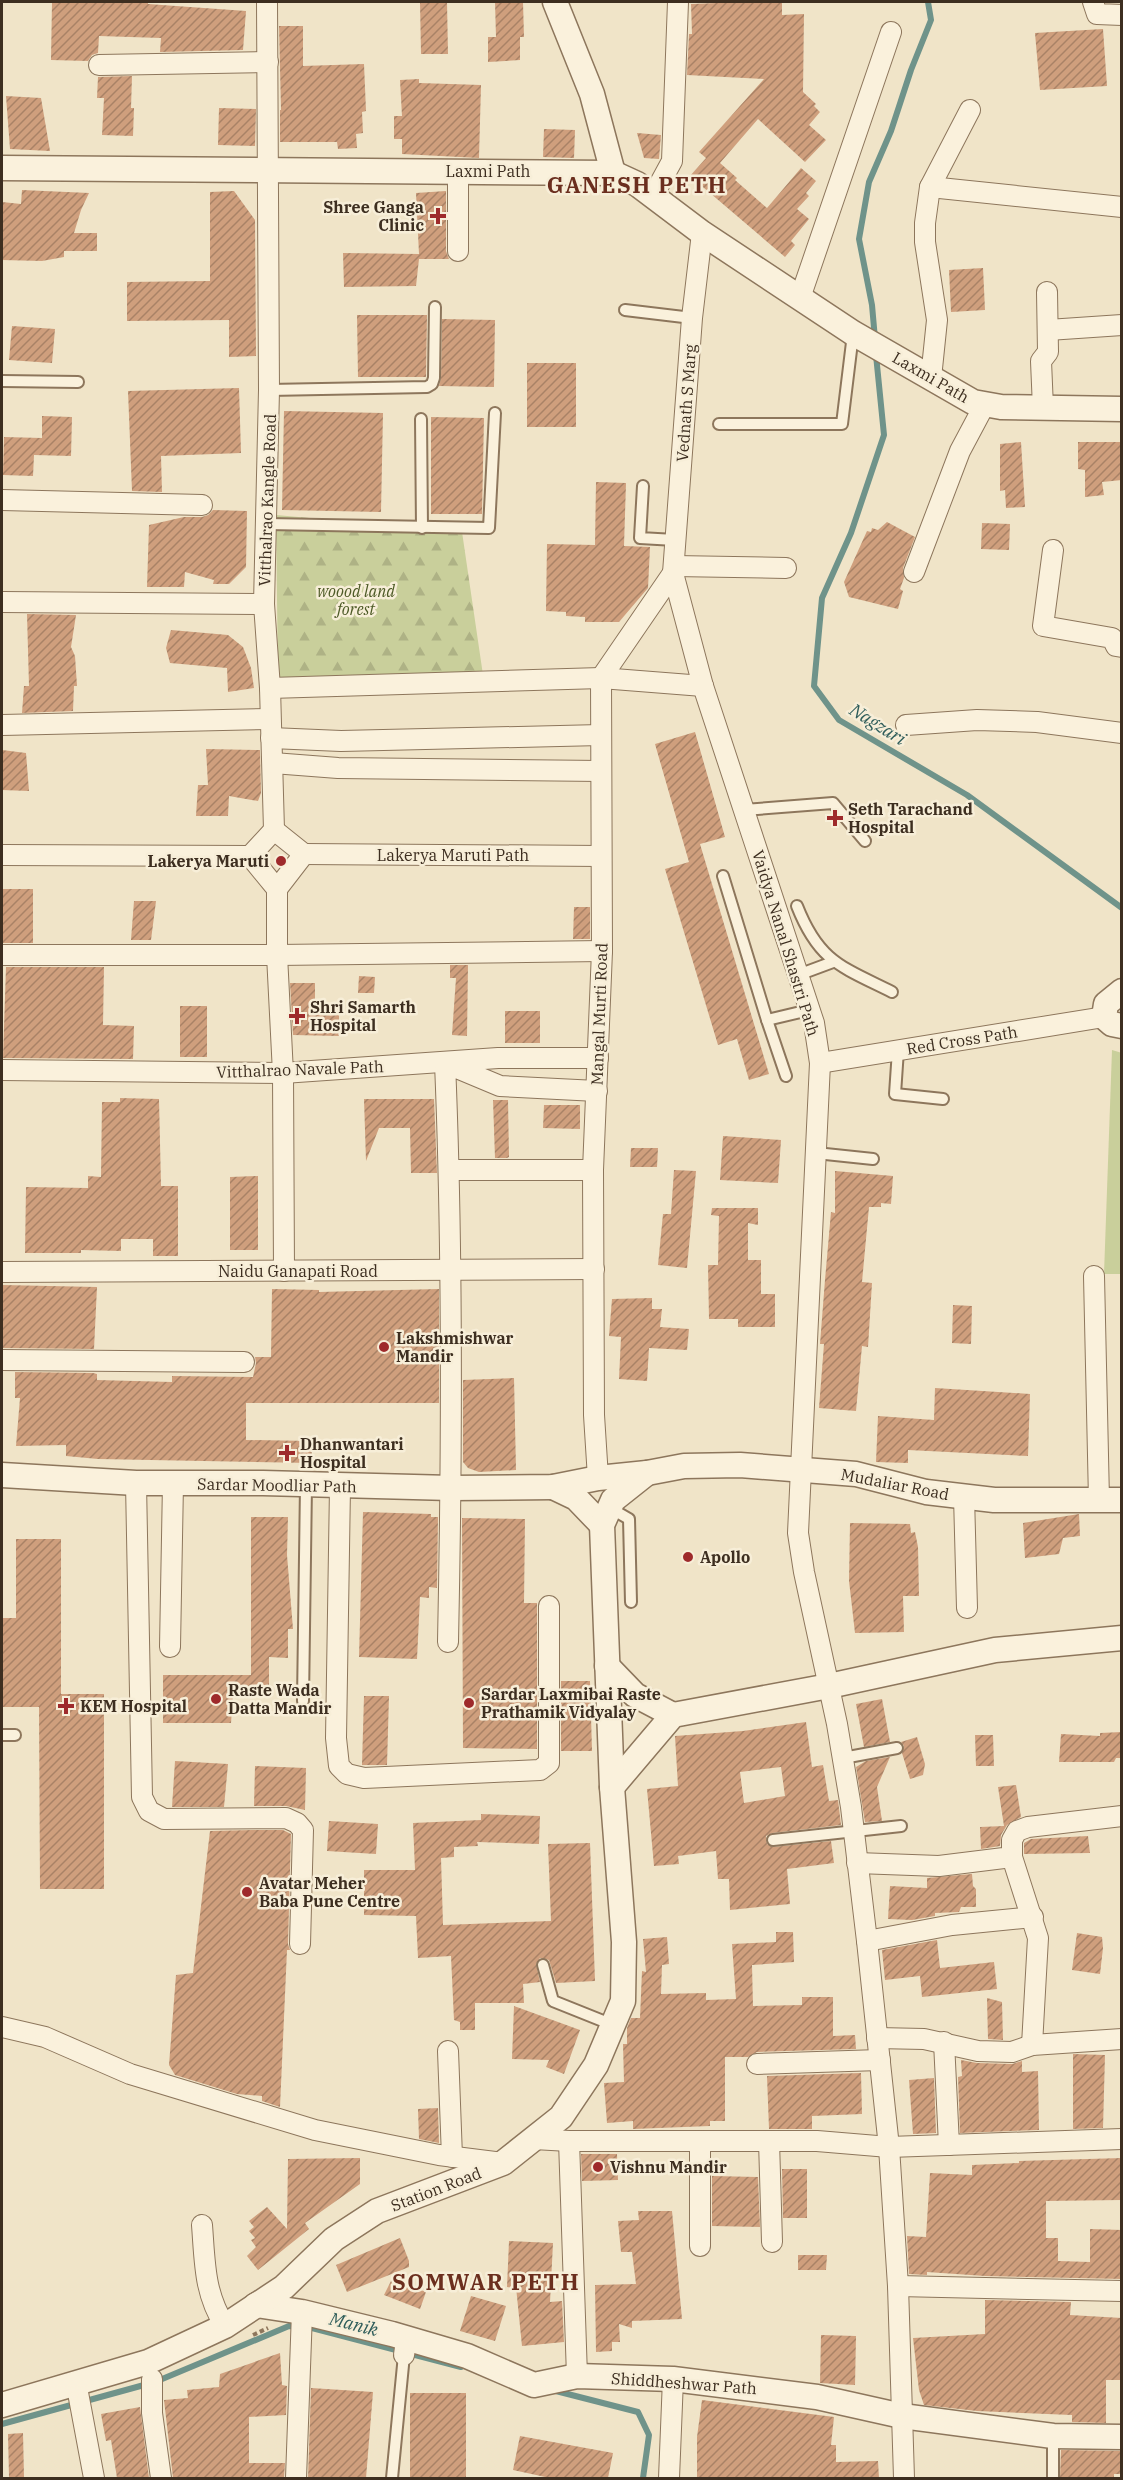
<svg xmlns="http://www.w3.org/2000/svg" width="1123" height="2480" viewBox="0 0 1123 2480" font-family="'IBM Plex Serif',serif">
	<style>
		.forest { fill: url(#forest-firs) }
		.garden { fill: #c9cf9b }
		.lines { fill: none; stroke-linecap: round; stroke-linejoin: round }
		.stream { stroke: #6f938a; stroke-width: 6 }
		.building { fill: url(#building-hatch); fill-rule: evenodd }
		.service-casing { stroke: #8d765c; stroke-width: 14 }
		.minor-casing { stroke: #8d765c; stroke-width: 22 }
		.tertiary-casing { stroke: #8d765c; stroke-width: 27 }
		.path { stroke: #8d765c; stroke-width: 4; stroke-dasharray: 4.5 3; stroke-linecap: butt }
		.service { stroke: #faf1dc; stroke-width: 10 }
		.minor { stroke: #faf1dc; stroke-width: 20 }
		.tertiary { stroke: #faf1dc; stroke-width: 24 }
		.poi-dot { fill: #9e2a2b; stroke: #f7eed8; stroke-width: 2 }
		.labels { text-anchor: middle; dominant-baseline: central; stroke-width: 5; stroke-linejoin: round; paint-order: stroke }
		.street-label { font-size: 16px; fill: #3d2e20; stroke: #f7eed8 }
		.poi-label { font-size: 16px; font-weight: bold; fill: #3d2e20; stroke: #f7eed8; text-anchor: start }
		.park-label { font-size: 16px; font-style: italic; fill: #4d5a26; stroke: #f7eed8 }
		.water-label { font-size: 18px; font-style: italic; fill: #2f5d5a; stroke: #f7eed8 }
		.district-label { font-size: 22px; font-weight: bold; letter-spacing: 1.5px; fill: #6b2e1e; stroke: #f7eed8 }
	</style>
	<defs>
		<pattern id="forest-firs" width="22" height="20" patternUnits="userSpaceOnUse" patternTransform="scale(1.5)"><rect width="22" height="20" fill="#c9cf9b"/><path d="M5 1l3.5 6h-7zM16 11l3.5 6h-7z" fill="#aeb285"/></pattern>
		<pattern id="building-hatch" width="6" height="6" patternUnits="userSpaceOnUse" patternTransform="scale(1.5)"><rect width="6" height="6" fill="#cf9f7d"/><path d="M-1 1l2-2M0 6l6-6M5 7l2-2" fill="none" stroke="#a98266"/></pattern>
	</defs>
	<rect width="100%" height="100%" fill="#f0e4c8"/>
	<path class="forest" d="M276,515l146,13 39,-3 22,150 -205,7z"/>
	<path class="garden" d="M1112,1050l10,3v221h-18z"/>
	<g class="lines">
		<g class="stream">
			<path d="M875,339l-3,-34 -13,-66 10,-57 22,-51 20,-61 20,-50 -3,-18"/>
			<path d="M876,355l8,80 -33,98 -29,65 -8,88 25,34 128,75 155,113"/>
			<path d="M552,2390l86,22 11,23 -6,43"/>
			<path d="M2,2424l153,-42 134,-56 23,2 149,39"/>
		</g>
	</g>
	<g class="building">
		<path d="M52,2h96v2l98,7 -3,39 -83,2 1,-14 -62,-2 -1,17 -6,2 -4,6 -37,-1z"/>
		<path d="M420,2h27l1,52h-27z"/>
		<path d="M495,2h28l1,35h-4v23l-32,2v-25h8z"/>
		<path d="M742,2h40v13l22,-1 -1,78 13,12 -2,2 6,6 -11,13 17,15 -21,22 -47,-43 -38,44 17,15 -2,2 32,28 34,-40 15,13 -10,12 3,3 -12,13 12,10 -18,22 4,4 -10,12 -95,-81 16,-18 -7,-6 65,-73 -77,-4 2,-41h3l-1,-30z"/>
		<path d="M279,26h24v40l61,-2 2,47 -4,1 1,21 -7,1 1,14 -19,1 -1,-7h-57v-32h1z"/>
		<path d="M1103,29l4,57 -67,4 -5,-57z"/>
		<path d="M132,76l-1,32h3l-1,28 -31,-1 2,-37h-7l1,-21z"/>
		<path d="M419,79v4l62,2 -2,73 -77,-4v-15h-8v-23h8l-2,-36z"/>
		<path d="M6,96l35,2 9,53 -40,-2z"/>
		<path d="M219,108l37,1 -1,37 -37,-1z"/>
		<path d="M544,129l31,1 -1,28 -31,-1z"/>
		<path d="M637,133l24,2 -2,24 -15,-1z"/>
		<path d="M22,190l67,3 -8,17 -7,23h23v18h-33v6l-22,4 -40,-1v-58l19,2z"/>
		<path d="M234,191l21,29 1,136 -27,1v-37l-102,1v-39l83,-1v-89z"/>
		<path d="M446,191v60l3,8h-30l-3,27 -72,1 -1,-34 76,1 -3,-61z"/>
		<path d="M983,268l2,42 -34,2 -2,-42z"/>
		<path d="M357,315h70l-1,62h-68z"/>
		<path d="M442,319l53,1 -1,67 -55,-1 2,-8z"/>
		<path d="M12,326l43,3 -3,34 -43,-3z"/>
		<rect x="527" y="363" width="49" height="64"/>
		<path d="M239,388l2,65 -80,3 1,36 -30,-1 -4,-100z"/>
		<path d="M284,411l99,2 -2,99 -99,-2z"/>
		<path d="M42,416l30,1 -1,39 -37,-1 -1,21 -30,-1 1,-38 38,1z"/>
		<path d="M431,417l53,1 -2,96h-51z"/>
		<path d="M1021,442l4,65 -19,1 -1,-18 -5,1v-47z"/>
		<path d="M1078,442h44v38l-20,2 2,13 -19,2v-27l-7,-1z"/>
		<path d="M596,482l30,1 -2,63 26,1 -2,41 -29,34h-34v-5l-19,-1v-4l-20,-1 1,-67 48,1z"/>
		<path d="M213,510l34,1 -1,56 -17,17h-16l1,-4 -29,-8 -1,15h-37l2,-62 35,-8h18l6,-2z"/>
		<path d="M887,522l28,15 -12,31 1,10 -4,11 3,2 -5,18 -49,-12 -5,-15 23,-51 4,1 1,-4 6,2z"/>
		<path d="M982,523l28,1 -1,26 -28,-1z"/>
		<path d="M27,614l49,1 -5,32 4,9 2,30h-3l-1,25 -51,2 2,-27h5z"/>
		<path d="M171,630l57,5 15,12 8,21 3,20 -26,4 -1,-24 -57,-5 -4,-15z"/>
		<path d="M695,732l30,105 -25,7 69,230 -20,6 -12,-41 -19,6 -53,-176 24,-7 -34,-118z"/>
		<path d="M206,749l54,1 1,43 -3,8 -29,-5 -1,20h-32l2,-31h10z"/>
		<path d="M2,750l24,3 3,38 -27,-1z"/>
		<rect x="2" y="889" width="31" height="54"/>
		<path d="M134,901h22l-5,39h-20z"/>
		<path d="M574,907h16v32h-17z"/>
		<path d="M450,965h18l-1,71 -15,-1 4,-57h-6z"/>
		<path d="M6,967h98l-1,58 31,1 -1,33 -130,-1z"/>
		<path d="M359,976l16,1 -1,16h-16z"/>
		<path d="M290,983h25v22h24v31l-46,-1z"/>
		<rect x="180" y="1006" width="27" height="51"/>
		<rect x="505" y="1011" width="35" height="32"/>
		<path d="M120,1098l39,1 2,87h17v70h-25v-17h-32v12l-40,-1v3h-56l1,-66 62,1v-12l13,1 1,-75h18z"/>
		<path d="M364,1099h70l3,74h-26l-1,-45h-31l-13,33z"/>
		<path d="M493,1100h15l1,57 -2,1h-12z"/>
		<path d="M544,1105h36v24l-37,-1z"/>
		<path d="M723,1136l58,4 -3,43 -58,-3z"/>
		<path d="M631,1148h27l-1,19h-27z"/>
		<path d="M674,1170l22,1 -9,97 -29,-3 5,-51h8z"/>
		<path d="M835,1171l58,5 -2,28 -10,-1v4h-12l-7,75 10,1 -4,64 -6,-1 -6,65 -37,-3 5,-64h-4l5,-64 6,-68 4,1z"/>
		<path d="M258,1176v74h-28v-73z"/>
		<path d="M712,1208h46v17l-10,-2v37h13v34h14v33h-37v-8h-29l-1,-54h10l1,-49 -8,-1z"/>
		<path d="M2,1285l95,2 -3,62 -92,-1z"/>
		<path d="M272,1289l47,1v2l120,-3v114h-193v37l66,1v22l-214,-4 -32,-3v-11l-50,1 4,-48h-5v-26l78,1 4,1v6l75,2v-6l81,1 3,-14 -1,-6h16z"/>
		<path d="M652,1298v11h10l-2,18 29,2 -2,21 -38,-2 -2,33 -28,-2 2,-42 -12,-1 3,-37z"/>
		<path d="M953,1305l19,1 -1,38 -19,-1z"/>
		<path d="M514,1378l2,92 -37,2 -11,-4 -5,-6v-82z"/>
		<path d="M935,1388l95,6 -2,62 -120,-6v13l-32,-1 2,-46 56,4z"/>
		<path d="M363,1512l68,2v3h7l-1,71 -8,-1v11l-9,-1 -3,62 -58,-2z"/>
		<path d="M1079,1514l1,22 -17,2 -4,16 -34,4 -2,-35z"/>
		<path d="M251,1517h37l-1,38 6,74h-5v29l-19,-1v40l-36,-2 -2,28h-68v-48h88z"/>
		<path d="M462,1518l63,1 -1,84h13v146l-74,-1z"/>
		<path d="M850,1523l60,1 1,9 4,-1 3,15 1,49h-16l1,36 -49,1 -6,-52z"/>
		<path d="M16,1539h45v155h43v195h-64l-1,-182h-37v-89h14z"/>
		<path d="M561,1681h29l2,70h-31z"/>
		<path d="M364,1696h25l-2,69h-25z"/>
		<path d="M882,1699l8,43 -26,5 -8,-43z"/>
		<path d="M806,1722l6,45 11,-2 6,36 9,-1 3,25 -69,8 -6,3 1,8 6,3 58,-6 3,22 -47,6 3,35 -60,6 -1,-31h-11l-2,-28 -38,5 1,8 -25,2 -7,-77 31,-3 -3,-50 68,-5zM781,1767l4,29 -41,7 -4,-31z"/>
		<path d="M1122,1732v26h-6l-2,4h-55l2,-28 39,2v-3z"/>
		<path d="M975,1735h18l1,31h-18z"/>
		<path d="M917,1737l8,27 -2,11 -13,4 -8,-26 2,-7 -3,-4z"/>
		<path d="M890,1757l-13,30 5,34 -17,1 -9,-55 10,-6z"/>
		<path d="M175,1761l53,3 -4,43h-52z"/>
		<path d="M255,1766l51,2 -1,42 -19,-4h-32z"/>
		<path d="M1016,1785l5,32 -14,8 -6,10 -1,11 -19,3 -1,-22 24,-1 -6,-39z"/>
		<path d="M481,1814l59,2 -1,28 -62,-2 1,4 -24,1v10l-13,1 2,67 108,-4 -3,-77 42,-1 5,138 -39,2 -7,-23 -9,-2 -4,6 4,18 -17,2 1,19h-49v27h-15v-8l-6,-2 -3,-64 -33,2 -2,-42 -52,-1v-45h51l-2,-47 68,-3z"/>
		<path d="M329,1821l49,3 -2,30 -49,-3z"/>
		<path d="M253,1830h30l8,4 -3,110 2,6h-3l-7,157 -18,-6v-5l-25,-2 -62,-19 -6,-10 7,-90 17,-2 17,-142z"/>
		<path d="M1088,1836l2,17 -66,1v-11l7,-4z"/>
		<path d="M972,1874l1,12 3,3v18h-15l-2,5 -24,1v3l-23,4 -24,-1 2,-33 37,2v-10z"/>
		<path d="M776,1932h17l1,30 -42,3 1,41 49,-1v-8h31v39l22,-1 1,14 -99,3 -9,5h-23v64h-15v5l-77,3v-8l-26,2 -3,-40 20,-1 -1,-38h4v-16l4,-10h9l2,-47 4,1 -3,-33 24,-2 2,27 -7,1 -1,29 45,-1v7l30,-1 -4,-55 44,-2z"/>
		<path d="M1077,1933l25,4 1,11 -3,26 -28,-4z"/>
		<path d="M937,1940l3,28 54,-6 3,27 -75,8 -2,-21 -35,4 -3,-30z"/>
		<path d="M987,1998l15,4 1,38 -15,-1z"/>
		<path d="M514,2006l66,24 -16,44 -18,-7 3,-7 -37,-1z"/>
		<path d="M1073,2054l32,1 -2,73 -30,1z"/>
		<path d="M961,2060l16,3 35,1 10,-3v11l16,-1 1,59 -79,3 -2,-56 4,-1z"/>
		<path d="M861,2073l1,41 -50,2v13h-43l-2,-53z"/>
		<path d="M934,2078l2,55 -23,1 -4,-54z"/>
		<path d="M438,2108l1,35 -20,-4 -1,-30z"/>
		<path d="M581,2154h36l1,26 -36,1z"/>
		<path d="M360,2158v26l-55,39 4,6 -51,41 -11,-14 9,-9 -5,-7 4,-2 -6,-7 5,-4 -5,-6 18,-14 20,22 1,-70z"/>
		<path d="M1122,2158v42l-76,1v37h12v23l32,1v-33l32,1v49l-137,-3 -58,-4v3l-18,-1 -2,-38 19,1 4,-64 42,2v-10l47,-2v-2z"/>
		<path d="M782,2169h25v49h-24z"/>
		<path d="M712,2176l46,1 2,50 -48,-1z"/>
		<path d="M638,2211h34l10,108 -50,2v7l-13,-4 1,18h-8v9l-16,1 -1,-67 41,-1 -4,-32h-11l-3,-31 21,-1z"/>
		<path d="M400,2238l9,23v6l-62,25 -11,-27z"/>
		<path d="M509,2241l44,2 -3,59 12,-1 2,41 -42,4 -7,-69 -3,11 -5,-1z"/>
		<path d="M798,2255h29l-1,15h-28z"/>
		<path d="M392,2279l34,13 -6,17 -36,-14z"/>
		<path d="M471,2296l35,10 -11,35 -35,-10z"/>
		<path d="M985,2300l86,2 -1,13 52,3v62h-16v43l-34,-1v-7l-95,-4 -53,-6 -5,-15 -6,-52 72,-4z"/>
		<path d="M821,2335l35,1 -1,49 -35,-2z"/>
		<path d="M280,2353l2,32 5,1 -1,29 -37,2v46h36l-1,15h-111l-9,-78 24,-2 -1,-8 32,-3 1,-13z"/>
		<path d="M311,2388l62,4 -7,86h-58z"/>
		<rect x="410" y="2393" width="56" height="85"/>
		<path d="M702,2400l132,17 -3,28h5v17l42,-1 1,17h-182v-41z"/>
		<path d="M140,2407l9,71h-32l-6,-38 -5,1 -5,-27z"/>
		<path d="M23,2433l1,44h-15l-1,-43z"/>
		<path d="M520,2436l93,17 -5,25h-58l-37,-8z"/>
		<path d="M1061,2450l61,1v23h-8v4h-54z"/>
	</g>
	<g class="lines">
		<defs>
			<g id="service">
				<path d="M625,310l67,8"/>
				<path d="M2,381l76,1"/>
				<path d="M269,390l158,-3 5,-3 2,-6 1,-71"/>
				<path d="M421,419l1,109"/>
				<path d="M719,424h123l11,-90"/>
				<path d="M643,486l-3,52 35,2"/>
				<path d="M267,524l222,4 6,-115"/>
				<path d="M744,810l89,-7 32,38"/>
				<path d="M723,876l44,144 42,-10"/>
				<path d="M797,906c22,56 45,61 95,86"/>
				<path d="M798,975l35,-13"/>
				<path d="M767,1020l19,56"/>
				<path d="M898,1050l-3,44 48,5"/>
				<path d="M816,1153l57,6"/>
				<path d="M610,1508l19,11 2,83"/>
				<path d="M303,1701l3,-216"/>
				<path d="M2,1735h13"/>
				<path d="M843,1758l54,-10"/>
				<path d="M773,1840l128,-14"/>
				<path d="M543,1965l10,36 60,24"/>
				<path d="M392,2478l12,-123"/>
				<path d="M1053,2478v-42"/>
			</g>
			<g id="minor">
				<path d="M267,2l2,388 -5,214 6,84 4,142"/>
				<path d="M1093,2l4,12 25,1"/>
				<path d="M99,65l169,-3"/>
				<path d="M458,171v80"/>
				<path d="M930,187l192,20"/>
				<path d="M653,196l19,-35 6,-159"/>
				<path d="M702,233l-10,85 -19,255 30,113 111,337 6,40 -22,470 6,39 33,152 14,83 16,134 22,206 9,139 6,192"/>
				<path d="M800,298l91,-266"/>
				<path d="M1048,330l74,-5"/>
				<path d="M931,378l6,-58 -12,-78v-19l5,-36 40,-77"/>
				<path d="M1043,408l-2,-47 7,-9 -1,-60"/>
				<path d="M2,500l200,5"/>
				<path d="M1053,550l-10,76 69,12 4,8 6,1"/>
				<path d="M674,566l112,2"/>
				<path d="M914,572l46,-121 25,-47"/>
				<path d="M2,602l262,2"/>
				<path d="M270,688l331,-10 102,8"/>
				<path d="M2,725l268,-6"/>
				<path d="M906,725l71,-5 60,2 85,11"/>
				<path d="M271,738l70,3 260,-6"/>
				<path d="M273,763l65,5 263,3"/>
				<path d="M274,830l30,24 -27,35 -27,-33z"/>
				<path d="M304,854l297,2"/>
				<path d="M2,855l248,1"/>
				<path d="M277,889v66l6,118 1,198"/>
				<path d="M2,955h275l325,-4"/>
				<path d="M820,1063l284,-46"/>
				<path d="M2,1070l281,3 215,-15h100"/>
				<path d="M450,1170h143"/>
				<path d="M2,1272l592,-3"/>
				<path d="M1094,1276l5,224"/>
				<path d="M2,1360l242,2"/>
				<path d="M598,1478l-4,-63 -1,-245 9,-219 -1,-273 72,-105"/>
				<path d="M136,1483l6,314 7,14 15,8 122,-1 11,5 6,7 -3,114"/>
				<path d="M340,1487l-4,251 3,28 8,8 17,4 176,-8 9,-7v-157"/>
				<path d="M964,1496l3,112"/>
				<path d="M448,1642c4,-193 5,-387 -3,-579l55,23 97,5"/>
				<path d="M170,1647l3,-164"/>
				<path d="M1012,1857l26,81 -6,107"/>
				<path d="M857,1863l82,3 73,-9v-17l5,-9 11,-4 94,-11"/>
				<path d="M867,1941l85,-16 81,-8"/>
				<path d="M2,2027l43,10 85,37 185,56 124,25 64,8"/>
				<path d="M877,2038l47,1 54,12 34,1 20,-7 90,-6"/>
				<path d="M944,2042l5,103"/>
				<path d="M448,2051l4,106"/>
				<path d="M757,2064l123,-4"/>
				<path d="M534,2139l35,2h248l72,6 233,-8"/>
				<path d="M569,2141l8,235"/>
				<path d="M700,2141v105"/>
				<path d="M769,2141l3,101"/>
				<path d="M202,2225c3,38 2,68 23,101"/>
				<path d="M898,2286l224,5"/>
				<path d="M404,2355l1,-7"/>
				<path d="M152,2379v34l9,65"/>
				<path d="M76,2382l18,96"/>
				<path d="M296,2478l6,-166"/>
				<path d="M669,2478l4,-99"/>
			</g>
			<g id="tertiary">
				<path d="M555,2l37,92 21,79"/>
				<path d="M2,168l611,5 24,11 65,49 151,100 120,69 28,5 121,2"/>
				<path d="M1122,991l-16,13 -2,13 8,7 10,2"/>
				<path d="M2,1475l134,8h127l188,5 102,-1 45,-9 49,-5 37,-7 56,-1 116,9 70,18 68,8h128"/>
				<path d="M553,1487l23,11 26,27"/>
				<path d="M607,1666l28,29 38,20"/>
				<path d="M612,1787l61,-72 156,-29 166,-36 127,-12"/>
				<path d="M256,2305l46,7 90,22 75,22 67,29 43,-9 96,3 144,18 85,19 151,20 69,1"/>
				<path d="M2,2405l146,-43 77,-36 59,-39 50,-48 43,-28 126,-48 58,-46 35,-52 27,-64 1,-59 -12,-155 -10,-262 11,-25 34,-27"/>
			</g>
		</defs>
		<use href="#service" class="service-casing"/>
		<use href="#minor" class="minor-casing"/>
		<use href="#tertiary" class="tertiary-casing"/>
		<path class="path" d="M253,2335l15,-7"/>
		<use href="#service" class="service"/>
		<use href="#minor" class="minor"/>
		<use href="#tertiary" class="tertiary"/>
	</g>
	<g class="poi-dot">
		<path d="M435 207h6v6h6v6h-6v6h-6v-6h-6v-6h6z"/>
		<path d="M832 809h6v6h6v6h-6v6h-6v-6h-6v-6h6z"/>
		<circle cx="281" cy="861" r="6"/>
		<path d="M294 1007h6v6h6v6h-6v6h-6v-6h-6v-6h6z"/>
		<circle cx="384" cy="1347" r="6"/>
		<path d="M284 1444h6v6h6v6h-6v6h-6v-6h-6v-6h6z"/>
		<circle cx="688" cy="1557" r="6"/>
		<circle cx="216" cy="1699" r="6"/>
		<circle cx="469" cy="1703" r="6"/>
		<path d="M63 1697h6v6h6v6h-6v6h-6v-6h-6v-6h6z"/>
		<circle cx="247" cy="1892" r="6"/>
		<circle cx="598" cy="2167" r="6"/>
	</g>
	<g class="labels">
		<g class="street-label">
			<text x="488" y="171">Laxmi Path</text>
			<text transform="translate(931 377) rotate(30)">Laxmi Path</text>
			<text transform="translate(686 403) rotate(-86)">Vednath S Marg</text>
			<text transform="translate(267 500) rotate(-88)">Vitthalrao Kangle Road</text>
			<text x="453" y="855">Lakerya Maruti Path</text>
			<text transform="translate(786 943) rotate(73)">Vaidya Nanal Shastri Path</text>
			<text transform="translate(599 1014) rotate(-88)">Mangal Murti Road</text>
			<text transform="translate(962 1040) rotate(-9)">Red Cross Path</text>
			<text transform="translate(300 1069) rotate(-2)">Vitthalrao Navale Path</text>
			<text x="298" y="1271">Naidu Ganapati Road</text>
			<text transform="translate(895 1484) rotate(11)">Mudaliar Road</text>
			<text transform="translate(277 1485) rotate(1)">Sardar Moodliar Path</text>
			<text transform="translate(436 2189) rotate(-21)">Station Road</text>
			<text transform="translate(684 2383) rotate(4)">Shiddheshwar Path</text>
		</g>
		<g class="poi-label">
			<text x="424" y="207" text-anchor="end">Shree Ganga<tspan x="424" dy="18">Clinic</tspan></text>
			<text x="848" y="809">Seth Tarachand<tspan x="848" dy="18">Hospital</tspan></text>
			<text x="269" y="861" text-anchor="end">Lakerya Maruti</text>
			<text x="310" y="1007">Shri Samarth<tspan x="310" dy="18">Hospital</tspan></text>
			<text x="396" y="1338">Lakshmishwar<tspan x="396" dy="18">Mandir</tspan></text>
			<text x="300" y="1444">Dhanwantari<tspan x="300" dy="18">Hospital</tspan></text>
			<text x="700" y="1557">Apollo</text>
			<text x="228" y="1690">Raste Wada<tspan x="228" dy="18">Datta Mandir</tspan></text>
			<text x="481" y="1694">Sardar Laxmibai Raste<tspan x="481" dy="18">Prathamik Vidyalay</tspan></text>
			<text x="80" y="1706">KEM Hospital</text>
			<text x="259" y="1883">Avatar Meher<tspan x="259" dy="18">Baba Pune Centre</tspan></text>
			<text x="610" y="2167">Vishnu Mandir</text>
		</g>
		<g class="park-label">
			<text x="356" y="591">woood land<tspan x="356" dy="18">forest</tspan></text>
		</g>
		<g class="water-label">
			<text transform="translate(878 724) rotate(32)">Nagzari</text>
			<text transform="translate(354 2324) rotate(14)">Manik</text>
		</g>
		<g class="district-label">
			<text x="637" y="184">GANESH PETH</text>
			<text x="486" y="2281">SOMWAR PETH</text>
		</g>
	</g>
	<rect width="1123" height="2480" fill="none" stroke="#3d2e20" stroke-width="6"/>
</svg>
